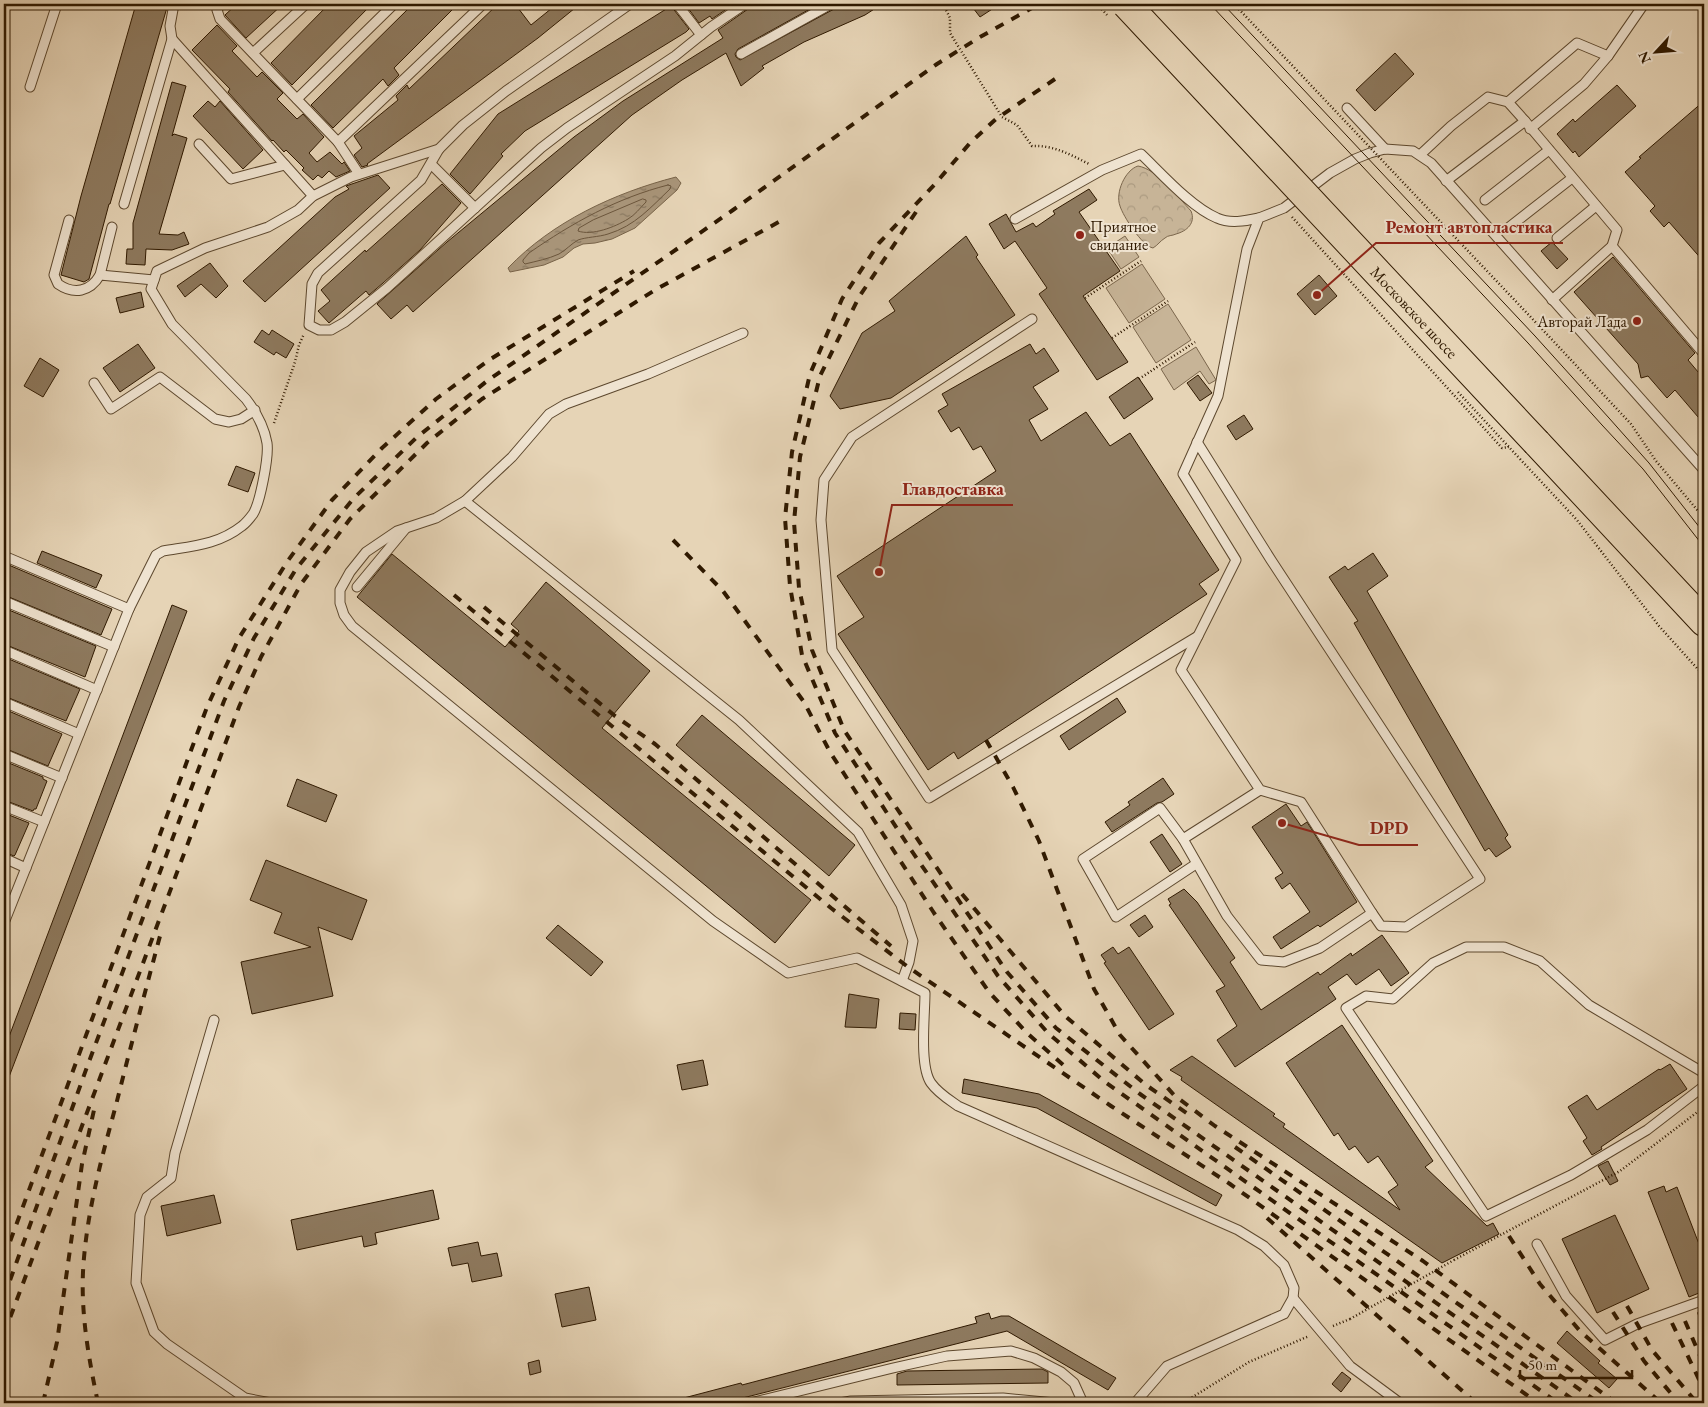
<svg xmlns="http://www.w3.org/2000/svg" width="1708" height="1407" viewBox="0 0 1708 1407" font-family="'EB Garamond',serif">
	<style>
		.grass { fill: #c7b497; stroke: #7b664c }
		.forest { fill: url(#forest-crowns); stroke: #7b664c }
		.water { fill: url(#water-ripples); stroke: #786348 }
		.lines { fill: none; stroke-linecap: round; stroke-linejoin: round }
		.shore { stroke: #6c563c; stroke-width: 1 }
		.building { fill: #8e7a5f; stroke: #2f1900 }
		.service-casing { stroke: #5d482e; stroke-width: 11 }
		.primary-casing { stroke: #2f1900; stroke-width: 30 }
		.path { stroke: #2f1900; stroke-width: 2.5; stroke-dasharray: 1 2.5; stroke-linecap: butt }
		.service { stroke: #efe3d0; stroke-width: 9 }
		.primary { stroke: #e6d4b6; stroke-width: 28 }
		.tram { stroke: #2f1900; stroke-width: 1 }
		.rail { stroke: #2f1900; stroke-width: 4; stroke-dasharray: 9 9; stroke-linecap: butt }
		.primary-bridge-casing { stroke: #2f1900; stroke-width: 30; stroke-linecap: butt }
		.path-bridge { stroke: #2f1900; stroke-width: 2.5; stroke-dasharray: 1 2.5; stroke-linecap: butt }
		.primary-bridge { stroke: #e6d4b6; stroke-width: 28 }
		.poi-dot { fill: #8f2418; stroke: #efe3d0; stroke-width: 2 }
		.labels { text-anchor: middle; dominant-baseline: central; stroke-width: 4; stroke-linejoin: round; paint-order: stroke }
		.poi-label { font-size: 16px; fill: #2f1900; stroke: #efe3d0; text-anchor: start }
		.street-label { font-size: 16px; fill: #2f1900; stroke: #efe3d0 }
		.leader { fill: none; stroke: #8f2418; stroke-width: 2 }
		.callout-dot { fill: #8f2418; stroke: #efe3d0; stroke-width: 2 }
		.callout-label { font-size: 18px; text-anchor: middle; font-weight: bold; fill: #8f2418; stroke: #efe3d0; stroke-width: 4; stroke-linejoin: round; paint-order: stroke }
	</style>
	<defs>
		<pattern id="forest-crowns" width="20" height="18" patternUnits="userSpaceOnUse" patternTransform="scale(1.25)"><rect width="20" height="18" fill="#c7b497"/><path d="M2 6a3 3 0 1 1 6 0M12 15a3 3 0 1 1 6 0" fill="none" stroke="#ab9a80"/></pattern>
		<pattern id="water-ripples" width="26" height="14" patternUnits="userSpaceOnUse" patternTransform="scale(1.25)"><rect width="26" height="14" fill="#a89478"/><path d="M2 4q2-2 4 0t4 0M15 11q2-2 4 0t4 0" fill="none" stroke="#897860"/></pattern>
	</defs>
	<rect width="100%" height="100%" fill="#e6d4b6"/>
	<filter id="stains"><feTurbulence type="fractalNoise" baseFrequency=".004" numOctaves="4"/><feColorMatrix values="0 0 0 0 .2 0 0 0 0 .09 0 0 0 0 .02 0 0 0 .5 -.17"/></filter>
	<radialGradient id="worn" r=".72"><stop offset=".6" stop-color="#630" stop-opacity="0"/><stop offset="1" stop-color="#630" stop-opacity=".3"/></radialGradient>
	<g class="grass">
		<path d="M1125,236l14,21 -18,12 -14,-21z"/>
		<path d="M1142,264l23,35 -36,24 -23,-35z"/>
		<path d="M1168,304l23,36 -35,23 -23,-36z"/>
		<path d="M1196,347l20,33 -7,4 -9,-13 -26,19 -13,-21z"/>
	</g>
	<path class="forest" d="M1138,166c19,3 40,31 53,45 5,12 -4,20 -15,23 -4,2 -8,1 -11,4 -5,3 -7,7 -12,10 -11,-2 -30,-32 -33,-42 -5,-13 5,-36 18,-40z"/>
	<path class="water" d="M676,177l5,6 -4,7 -42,38 -23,11 -17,4 -12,1 -9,4 -11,9 -19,8 -34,7 -2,-4c44,-46 106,-75 168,-91z"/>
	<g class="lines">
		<g class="shore">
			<path d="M668,185l3,1 -1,3c-19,18 -35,37 -62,45 -9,3 -22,3 -30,6 -7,4 -12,10 -19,14 -11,5 -22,7 -34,10l-2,-2v-2l6,-7c43,-30 88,-55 139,-68z"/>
			<path d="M643,199l3,1v2c-6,6 -11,13 -18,17 -13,8 -36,17 -50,12l1,-3 14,-8z"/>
		</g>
	</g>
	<g class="building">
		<path d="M136,4h32l-58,200h-1l-20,75 -5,3 -23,-7 20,-79z"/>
		<path d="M237,4h46l-37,34 -21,-23z"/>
		<path d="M329,4h43l-80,81 -21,-22z"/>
		<path d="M413,4h45l-64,64 5,7 -11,11 -5,-7 -50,49 -22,-23z"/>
		<path d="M498,4h17l16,21 26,-21h23l-42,34 -171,126 1,1 -6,2 -8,-12 8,-7 -8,-12 44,-36 -2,-4 11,-11 2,4z"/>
		<path d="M685,4h49l-22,15 -2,-3 -11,7z"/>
		<path d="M751,4h68l-81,45 -3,5 1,3 4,3 94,-51 3,-5h45l-17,11 -61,27 -42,24 2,2 -23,18 -15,-33 -44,27 -50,35 -219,197 -6,-7 -16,14 -14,-15 70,-62 127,-105 49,-36 100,-63 -5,-8 30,-21z"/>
		<path d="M970,4h30l-20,13z"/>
		<path d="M671,6l18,23 -3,3 -161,99 -24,23 2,2 -33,38 -20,-20 48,-60z"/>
		<path d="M217,25l20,21 -5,5 25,26 5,-5 21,21 -6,6 20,20 6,-5 21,23 -15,16 8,9 13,-10 12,12 2,-2 6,9 -14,6 -7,-6 -7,7 -4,-3 -5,5 -11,-10 2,-2 -18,-18 -2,2 -11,-12 -1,1 -44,-49 2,-3 -38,-39z"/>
		<path d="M1395,53l19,21 -39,37 -19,-21z"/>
		<path d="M172,82l14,4 -14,50 2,-2 13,4 -28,96 19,1 6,-3 5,12 -17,6 -26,-1 -1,16 -19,-1 1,-15h6v-26z"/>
		<path d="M1617,85l19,21 -57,51 -4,-6 -2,2 -16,-19 16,-15 2,3z"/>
		<path d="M208,101l7,6 5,-6 43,49 -20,19 -50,-53z"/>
		<path d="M1704,101v161l-35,-40 -5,5 -14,-16 5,-5 -30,-34 16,-14 -2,-1z"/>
		<path d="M378,175l12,13 -125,114 -22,-21 92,-84 14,-8 -3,-3z"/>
		<path d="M442,184l19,19 -41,47 -37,33 -14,12 -3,-4 -37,32 -11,-12 12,-10 -9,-11 44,-40 1,2z"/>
		<path d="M1089,189l8,11 -18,12 41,59 -37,25 45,66 -31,18 -58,-86 8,-6 -32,-47 -11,8 -15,-25 17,-10 10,18 17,-9 3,4 19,-13 -2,-3z"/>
		<path d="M966,236l12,19 -2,2 39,58 -124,83 -51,11 -10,-13 32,-63 33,-22 -6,-10z"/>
		<path d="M1552,242l16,17 -11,10 -16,-18z"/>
		<path d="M1613,257l82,96 -7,7 16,19v45l-29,-34 -8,8 -19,-22 -7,2 -3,-14 -64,-72z"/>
		<path d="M210,263l18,23 -12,12 -15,-14 -16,13 -8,-11z"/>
		<path d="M1319,275l18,21 -22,19 -18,-21z"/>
		<path d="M141,292l3,15 -24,6 -4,-15z"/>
		<path d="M262,330l7,5 3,-5 22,14 -8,14 -10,-6 -2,3 -20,-13z"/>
		<path d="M138,344l17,24 -35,24 -17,-24z"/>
		<path d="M1030,344l6,10 8,-6 15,23 -26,16 15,22 -19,11 12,21 45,-29 24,34 20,-13 89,137 -20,14 8,10 -249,165 -4,-7 -26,18 -90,-136 26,-17 -27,-41 159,-105 -15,-25 -8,4 -14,-23 -8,5 -13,-21 10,-6 -6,-11z"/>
		<path d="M40,358l19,12 -16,27 -19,-11z"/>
		<path d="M1198,375l14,18 -12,8 -13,-18z"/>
		<path d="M1138,377l15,22 -29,20 -15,-22z"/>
		<path d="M1244,415l9,14 -17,11 -9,-14z"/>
		<path d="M236,466l19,7 -7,19 -20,-7z"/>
		<path d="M42,551l60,24 -6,13 -59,-25z"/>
		<path d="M1373,553l15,23 -21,15 141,244 -3,3 6,9 -15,10 -7,-9 -4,3 -131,-228 4,-2 -29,-44 16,-11 3,4z"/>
		<path d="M392,554l113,93 14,-16 -8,-7 35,-42 104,89 -48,57 209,172 -36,43 -418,-346z"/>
		<path d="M4,563l108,46 -11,26 -97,-40z"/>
		<path d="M172,605l15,6 -183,479v-40z"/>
		<path d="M4,608l92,38 -11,31 -81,-33z"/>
		<path d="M4,657l76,32 -14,32 -62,-25z"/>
		<path d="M1117,698l9,14 -57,38 -9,-14z"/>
		<path d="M4,709l58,25 -14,32 -44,-18z"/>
		<path d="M702,715l153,130 -26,31 -153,-131z"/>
		<path d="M4,761l39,16v2l4,2 -11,28h-2l-1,2 -29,-11z"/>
		<path d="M1163,778l11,16 -12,8 -5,1 -45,29 -7,-10 25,-17 -2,-3z"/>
		<path d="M297,779l40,16 -11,27 -39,-16z"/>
		<path d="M1286,804l15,22 6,-4 50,80 -37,25 -2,-2 -37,24 -8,-12 37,-25 -20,-29 -8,6 -7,-11 8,-5 -31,-46z"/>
		<path d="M4,813l25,10 -14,32 -1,1 -10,-4z"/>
		<path d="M1162,834l20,30 -12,8 -20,-30z"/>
		<path d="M266,860l101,40 -15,40 -34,-13 15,69 -81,18 -11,-52 70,-15 -37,-14 8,-20 -32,-13z"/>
		<path d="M1184,889l13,13 38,56 -5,4 31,48 57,-38 2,3 31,-22 1,3 30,-21 27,38 -18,13 -12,-17 -23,16 -9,-11 -19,13 8,12 -101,68 -18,-27 20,-14 -21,-35 9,-5 -56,-81 2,-1 -3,-5z"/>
		<path d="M1145,915l8,12 -14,10 -9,-12z"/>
		<path d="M558,925l45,37 -12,14 -45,-38z"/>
		<path d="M1113,947l5,7 11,-7 45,67 -25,16 -45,-67 2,-1 -5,-7z"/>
		<path d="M849,994l30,5 -3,29 -31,-1z"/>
		<path d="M900,1013l16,1 -1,16 -16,-1z"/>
		<path d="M1342,1025l91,136 -8,6 62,59 6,-3 6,11 -57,29 -261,-183 1,-3 -12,-7 22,-14 83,58 -2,2 12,8 -2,3 117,83 -12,-18 10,-7 -20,-29 -10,7 -13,-17 -6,4 -11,-17 -4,3 -48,-73z"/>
		<path d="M703,1060l5,25 -26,5 -5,-25z"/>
		<path d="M1670,1064l17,25 -86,58 1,2 -10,6 -9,-14 4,-3 -19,-31 19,-12 10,15 62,-41 1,1z"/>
		<path d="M964,1079l75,15 183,101 -6,11 -179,-98 -75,-15z"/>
		<path d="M1608,1161l10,20 -8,4 -12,-19z"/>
		<path d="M1664,1186l2,6 11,-5 27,70v34l-15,6 -41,-105z"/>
		<path d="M433,1190l6,29 -64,14 2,11 -13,3 -2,-11 -65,14 -6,-30z"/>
		<path d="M214,1195l7,28 -54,13 -6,-30z"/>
		<path d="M1615,1215l34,74 -52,24 -35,-74z"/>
		<path d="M478,1242l3,14 16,-3 5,23 -30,6 -4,-19 -16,3 -4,-18z"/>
		<path d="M589,1287l7,33 -34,7 -7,-33z"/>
		<path d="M989,1313l2,6 10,-3h8l107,62 -8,12 -101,-59 -284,72h-43v-4l61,-16 1,2 235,-62 -2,-6z"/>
		<path d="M1567,1331l33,30 -2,2 19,16 -8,9 -52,-45z"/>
		<path d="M539,1360l2,12 -11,3 -2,-12z"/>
		<path d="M1042,1369l6,3v11l-151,2v-11l10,-3z"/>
		<path d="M1342,1372l9,7 -10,13 -9,-8z"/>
	</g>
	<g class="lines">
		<defs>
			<g id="service">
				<path d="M221,4l-4,6 3,9 118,123 21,32"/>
				<path d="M677,4l24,31"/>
				<path d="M172,39l-2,-13 4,-22"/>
				<path d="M253,53l53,-49"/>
				<path d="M741,54l90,-50"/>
				<path d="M1608,56l36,-52"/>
				<path d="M30,87l27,-83"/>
				<path d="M297,99l97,-95"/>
				<path d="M1508,102l69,-59 31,13 -24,28 -54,45"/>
				<path d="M1347,108l38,41"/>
				<path d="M338,142l145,-138"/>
				<path d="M199,144l32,35 54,-14"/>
				<path d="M439,149l-18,31 -103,93 -6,11 -3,41 10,5h12l14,-8 42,-34 154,-140 26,-20 108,-72 36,-29 34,-23"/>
				<path d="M1420,155l31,-29 37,-29 20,5 17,19"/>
				<path d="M431,164l44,44"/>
				<path d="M1446,181l79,-60 92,109 -5,16"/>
				<path d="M1485,200l64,-50"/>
				<path d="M124,204l48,-165 141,157"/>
				<path d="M1015,219l87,-49 39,-16c21,20 50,53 76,64 13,6 28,3 42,0"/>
				<path d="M69,220l-15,55 4,9c16,11 32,8 42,-9l54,5"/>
				<path d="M1508,228l64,-50"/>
				<path d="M1557,238l39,-32"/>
				<path d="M100,275l12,-48"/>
				<path d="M1552,300l60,-54 92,108"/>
				<path d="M1032,319l-180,118 -28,43 -3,40 11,130 97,148 269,-162"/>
				<path d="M743,333l-95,41 -82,30 -17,10 -37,43 -47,44 -29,17 -39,13 -31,21 -16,20 -10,18v13l4,12 8,11 361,295 75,52 69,-15 68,35c0,22 -6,73 6,90 7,10 17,16 27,23l280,124 26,16 20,19 10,23 -1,10 -9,16 -117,52 -32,37"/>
				<path d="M94,383l17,26 49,-32 55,42 14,3 12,-3 14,-9"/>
				<path d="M1197,442l74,118 209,319 -74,48 -25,-1 -9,-13"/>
				<path d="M465,501l274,219 119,112 43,73 12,36 -4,21 -7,19"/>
				<path d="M4,556l125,53"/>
				<path d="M357,587l49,-59"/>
				<path d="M4,601l110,46"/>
				<path d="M4,650l93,40"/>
				<path d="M4,702l75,32"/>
				<path d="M4,754l58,24"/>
				<path d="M1260,790l-77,49 44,77 34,44 23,2 36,-14 52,-35 -71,-111 -41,-12 -79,-120 55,-110 -53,-86 35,-78 29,-147 12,-31 25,-10 46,-35 25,-14 15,-6 15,-4 28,2 18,12 273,307"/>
				<path d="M4,806l40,16"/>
				<path d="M1183,839l-23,-31 -77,51 33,58 80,-53"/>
				<path d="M4,858l22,10"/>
				<path d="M4,923l125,-314 27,-54 7,-4c29,-5 55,-6 79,-25 4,-3 8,-8 11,-12 7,-11 16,-57 14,-71 -3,-17 -11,-31 -21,-44l-74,-75 -21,-35 6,-18 48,-23 63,-21 30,-17 15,-14 38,-19 88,-28 24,-24 43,-34 124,-87"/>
				<path d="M214,1020l-39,133 -4,25 -24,19 -7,18 -4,68 18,49 13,12 78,54 26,5"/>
				<path d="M1704,1073l-115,-68 -49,-44 -36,-14h-38l-33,16 -40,36 -27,-3 -20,12 140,208 85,-41 76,-45 57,-44"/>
				<path d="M1537,1244l29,52 39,44 32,-16 67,-24"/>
				<path d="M1293,1298l57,68 50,37"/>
				<path d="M750,1403l143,-35 54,-12 64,-5 23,7 27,14 13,11 9,20"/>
				<path d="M840,1403l11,-2 152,-3 52,5"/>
			</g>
			<path id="primary" d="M1537,443l167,179"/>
		</defs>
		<use href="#service" class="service-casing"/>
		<use href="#primary" class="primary-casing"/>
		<g class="path">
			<path d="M943,4l7,14v15l52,84 15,8 15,21c22,-1 39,9 57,18"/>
			<path d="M1292,217l210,231 7,-1"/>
			<path d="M1085,298l56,-37"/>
			<path d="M1542,329l89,95 25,37 48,57"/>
			<path d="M1112,338l56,-37"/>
			<path d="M1139,379l56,-37"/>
			<path d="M274,423l21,-61 4,-17 5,-11"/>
			<path d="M1520,459l57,61 82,106 45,50"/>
			<path d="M1454,1260l166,-89 84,-64"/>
			<path d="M1333,1326l17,-7"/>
			<path d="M1183,1403l66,-41 60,-26"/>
		</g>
		<use href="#service" class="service"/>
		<use href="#primary" class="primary"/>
		<g class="tram">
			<path d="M1210,4l318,339 74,82 41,44 61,78"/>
			<path d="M1223,4l312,332 74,82 40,45 55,70"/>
		</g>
		<g class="rail">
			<path d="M1055,79l-59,40 -26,24 -35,41 -56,59 -37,56 -32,75 -18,78 -7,66 5,68 12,69 33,78 76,117 87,126 50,57 57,49 453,321"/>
			<path d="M916,212l-57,85 -39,79 -20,81 -6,65 5,66 13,62 32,80 163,242 49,56 84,66 438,309"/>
			<path d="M673,540l50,51 81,111 26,50 104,161 55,79 38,41 42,37"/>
			<path d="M454,595l377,313 77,59 203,139 119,78 308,219"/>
			<path d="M484,607l131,109 40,28 236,202"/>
			<path d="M986,740l27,47 26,54 55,148 26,46 54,60 41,31 208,135 193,142"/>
			<path d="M962,894l103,122 81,69 42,29"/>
			<path d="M1235,1147l364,256"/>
			<path d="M1267,1218l209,185"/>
			<path d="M1509,1236l31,48 40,47 81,72"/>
			<path d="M4,1258l203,-551 32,-69 48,-76 45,-62 50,-52 54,-49 53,-39 145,-89"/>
			<path d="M4,1297l83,-230 137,-366 30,-63 42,-69 57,-70 63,-61 71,-57 246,-171 204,-146 43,-27 59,-33"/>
			<path d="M1627,1306l25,44 45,53"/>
			<path d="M1613,1312l31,49 35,42"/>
			<path d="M1699,1312l5,16"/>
			<path d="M1685,1321l19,44"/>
			<path d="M1672,1323l32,67"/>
			<path d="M4,1334l235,-627 22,-50 40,-73 49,-65 77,-76 55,-44 173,-109 131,-72"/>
			<path d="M43,1403l14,-61 25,-178 12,-54"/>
			<path d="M98,1403c-9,-43 -17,-87 -15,-131 3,-57 18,-112 33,-167 14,-56 29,-113 44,-169"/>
		</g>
		<defs>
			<g id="primary-bridge">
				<path id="s1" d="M1126,4l411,439"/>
			</g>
		</defs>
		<use href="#primary-bridge" class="primary-bridge-casing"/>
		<g class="path-bridge">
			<path d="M1097,4l10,11"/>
			<path d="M1234,4l308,325"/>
			<path d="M1458,392l62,67"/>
			<path d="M1350,1319l104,-59"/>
		</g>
		<use href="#primary-bridge" class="primary-bridge"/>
	</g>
	<g class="poi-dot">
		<circle cx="1080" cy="235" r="5"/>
		<circle cx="1637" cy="321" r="5"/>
	</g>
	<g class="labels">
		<g class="poi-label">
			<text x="1090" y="226">Приятное<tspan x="1090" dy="18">свидание</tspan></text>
			<text x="1627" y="321" text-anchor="end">Авторай Лада</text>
		</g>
		<g class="street-label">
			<text stroke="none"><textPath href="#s1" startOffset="422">Московское шоссе</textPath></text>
		</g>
	</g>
	<path class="leader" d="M1317 295L1376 243H1563M879 572L892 505H1013M1282 823L1359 845H1418"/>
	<g class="callout-dot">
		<circle cx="1317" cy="295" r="5"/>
		<circle cx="879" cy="572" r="5"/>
		<circle cx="1282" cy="823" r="5"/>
	</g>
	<g class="callout-label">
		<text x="1469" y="233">Ремонт автопластика</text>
		<text x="953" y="495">Главдоставка</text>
		<text x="1389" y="834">DPD</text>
	</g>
	<rect width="1708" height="1407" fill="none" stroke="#e6d4b6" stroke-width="20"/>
	<rect x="5" y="5" width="1698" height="1397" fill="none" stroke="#2f1900" stroke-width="2.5"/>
	<rect x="10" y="10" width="1688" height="1387" fill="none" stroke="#2f1900"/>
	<g transform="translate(1656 52) rotate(244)" stroke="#efe3d0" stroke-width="4" paint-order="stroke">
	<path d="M0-4L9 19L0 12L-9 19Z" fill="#2f1900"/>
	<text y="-8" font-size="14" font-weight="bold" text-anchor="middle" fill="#2f1900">N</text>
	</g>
	<path d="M1520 1370v8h112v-8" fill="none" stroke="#2f1900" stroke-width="2.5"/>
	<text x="1528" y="1370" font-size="15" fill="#2f1900" stroke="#efe3d0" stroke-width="4" paint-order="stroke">50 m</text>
	<rect width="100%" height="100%" filter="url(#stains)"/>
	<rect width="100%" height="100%" fill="url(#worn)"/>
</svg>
